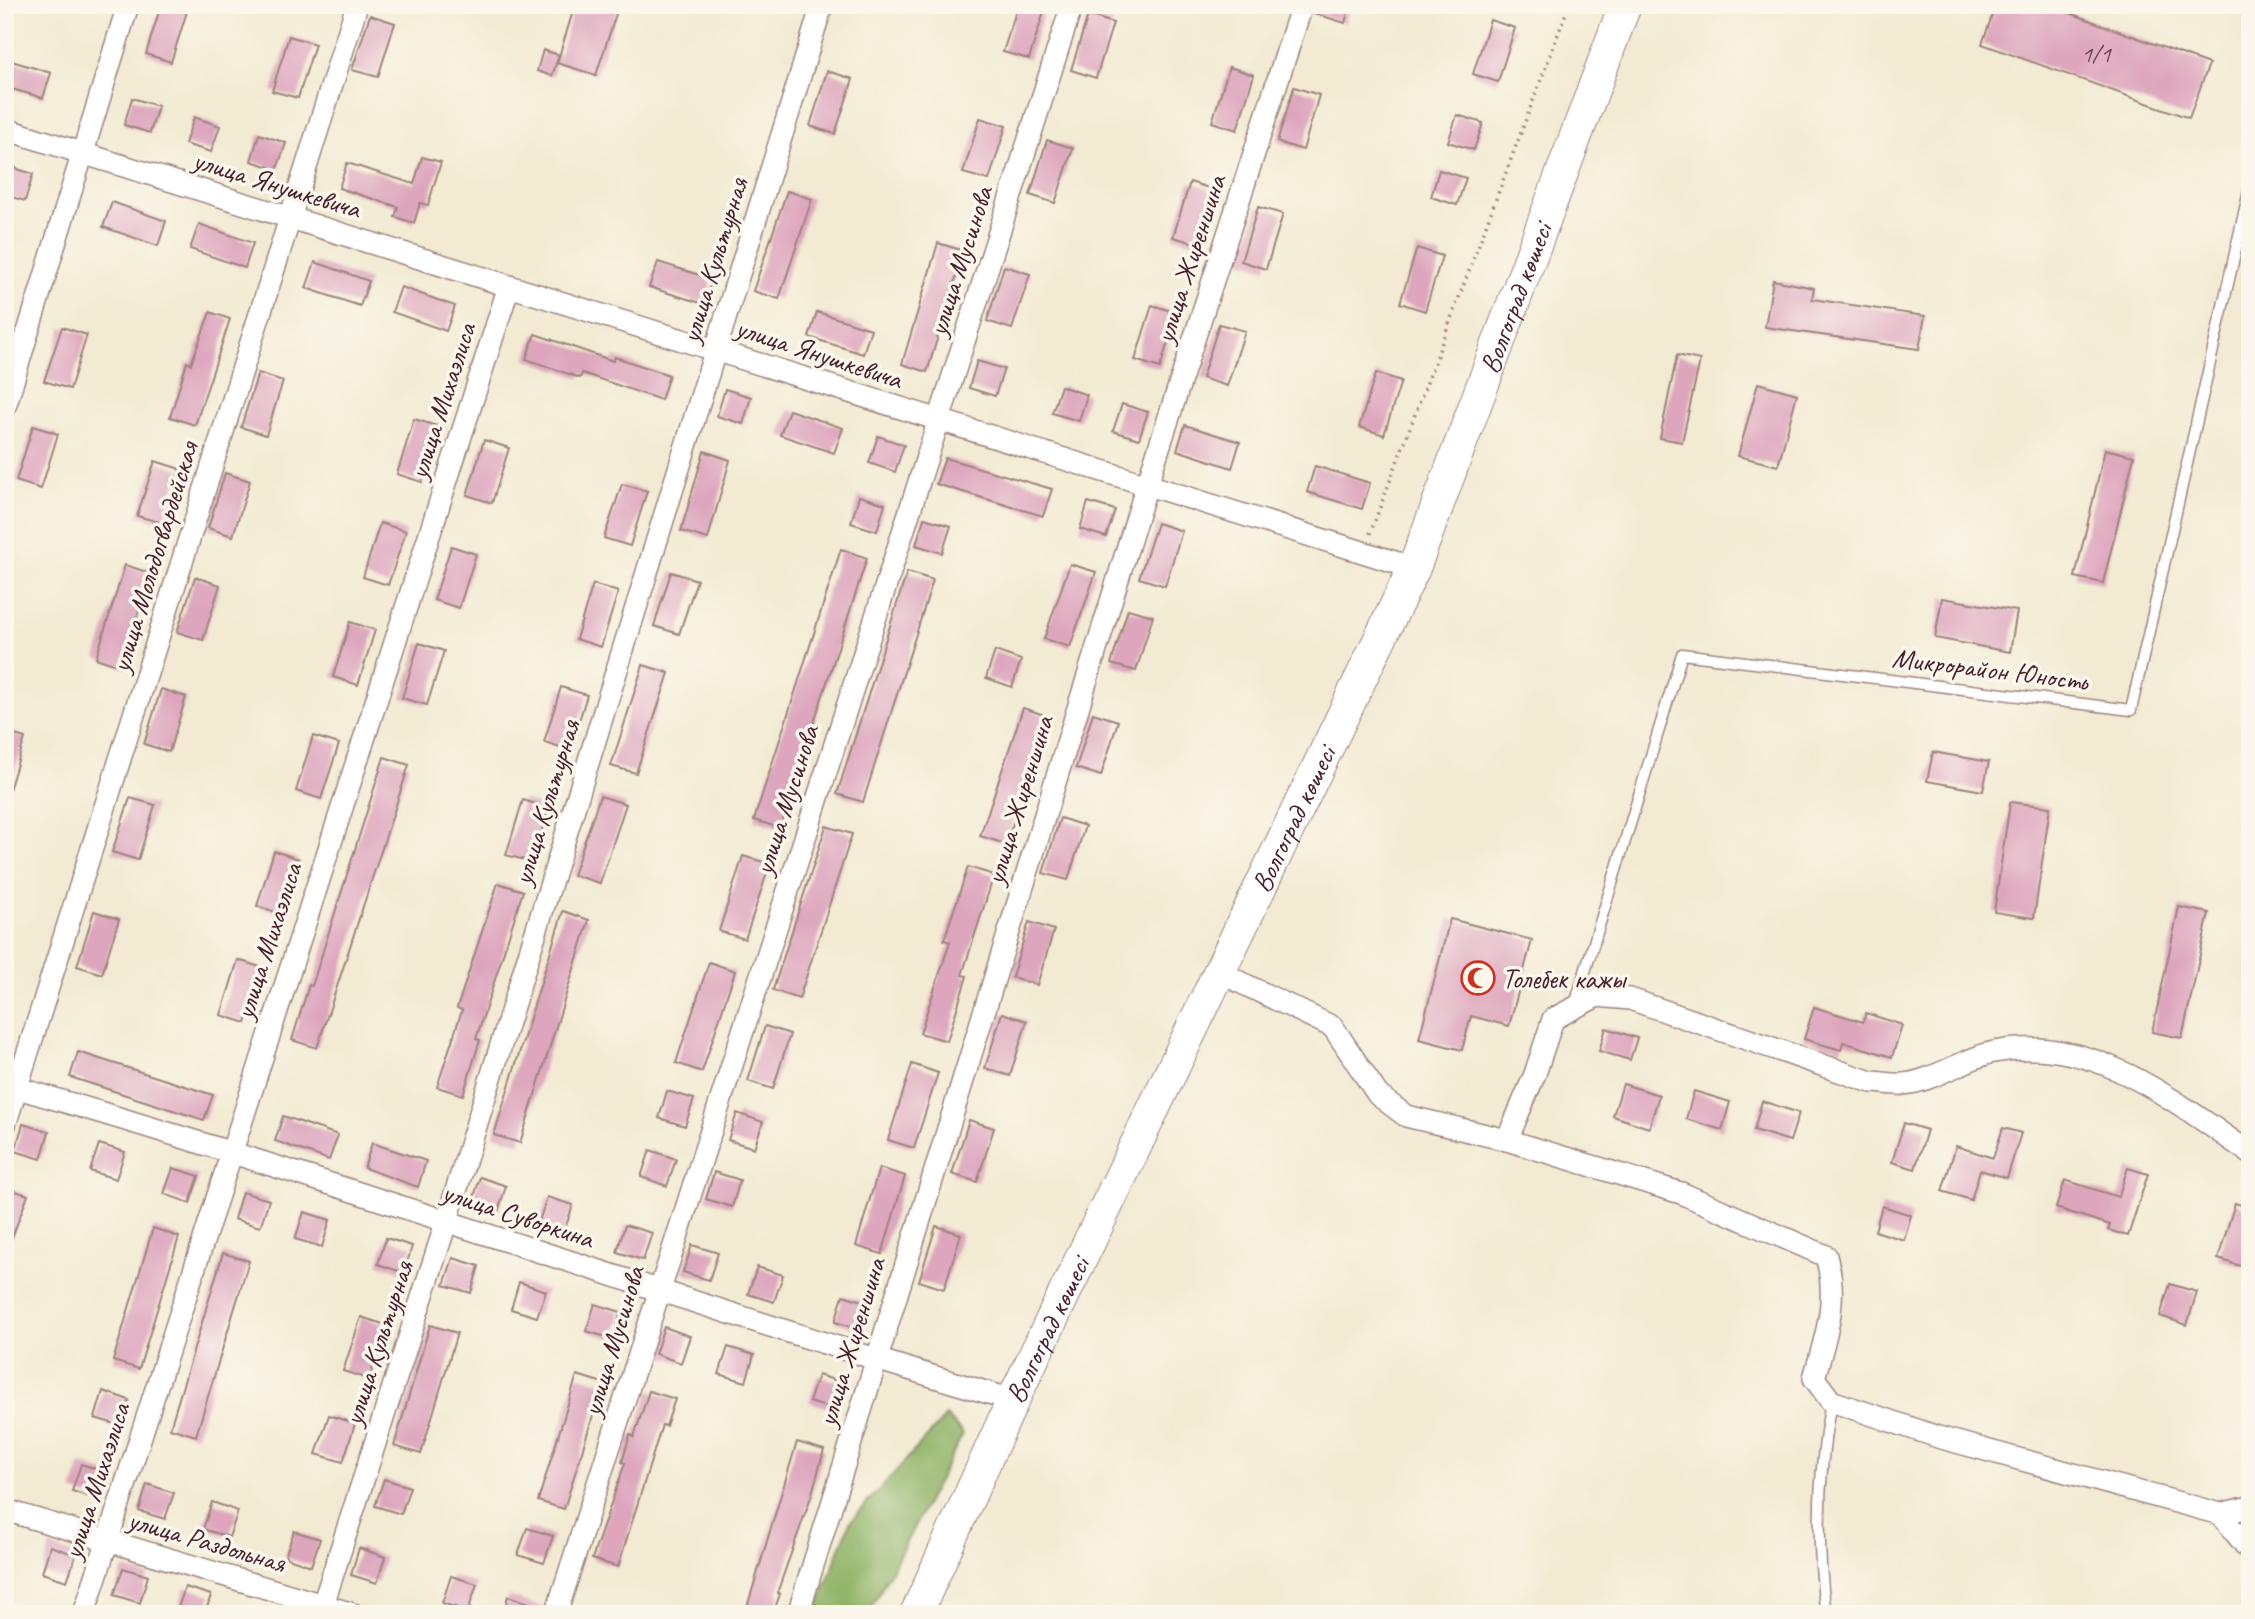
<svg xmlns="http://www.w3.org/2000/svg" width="2255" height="1619" viewBox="0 0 2255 1619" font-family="Caveat,sans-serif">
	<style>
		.forest { fill: #91b468; stroke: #6e6a4a; stroke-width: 2 }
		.building { fill: #dda6bd }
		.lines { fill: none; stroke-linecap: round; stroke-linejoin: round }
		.service-casing { stroke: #9e847e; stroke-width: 13 }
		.minor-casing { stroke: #9e847e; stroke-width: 24 }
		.secondary-casing { stroke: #9e847e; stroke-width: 34 }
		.path { stroke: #9e847e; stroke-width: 3.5; stroke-dasharray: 2 5; stroke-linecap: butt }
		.service { stroke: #fff; stroke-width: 10 }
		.minor { stroke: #fff; stroke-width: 21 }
		.secondary { stroke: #fff; stroke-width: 32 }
		.labels { text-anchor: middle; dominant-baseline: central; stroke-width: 7; stroke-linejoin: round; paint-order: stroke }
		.number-label { font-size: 24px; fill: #6f4150 }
		.street-label { font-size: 28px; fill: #4a1f2b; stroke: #fbf7ec }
		.poi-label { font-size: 28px; fill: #4a1f2b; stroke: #fbf7ec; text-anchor: start }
	</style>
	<rect width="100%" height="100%" fill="#fbf7ec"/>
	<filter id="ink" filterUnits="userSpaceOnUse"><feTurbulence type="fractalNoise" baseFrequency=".0143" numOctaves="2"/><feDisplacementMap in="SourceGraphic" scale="14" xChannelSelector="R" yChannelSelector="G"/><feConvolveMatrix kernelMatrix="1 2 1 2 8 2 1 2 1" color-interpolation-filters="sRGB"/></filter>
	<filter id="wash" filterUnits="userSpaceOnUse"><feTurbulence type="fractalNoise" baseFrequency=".00686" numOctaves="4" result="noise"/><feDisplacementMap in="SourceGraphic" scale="28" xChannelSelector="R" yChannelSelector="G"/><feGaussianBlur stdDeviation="1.57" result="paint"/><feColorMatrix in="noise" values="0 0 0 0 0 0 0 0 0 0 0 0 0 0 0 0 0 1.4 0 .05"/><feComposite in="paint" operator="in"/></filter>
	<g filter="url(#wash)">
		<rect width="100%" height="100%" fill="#f2ead2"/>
		<path class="forest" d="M946,1416l17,18 -95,180h-53l35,-92z"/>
		<g id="blocks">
			<g class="building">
				<path d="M161,5h28l-18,57 -25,-8z"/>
				<path d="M575,5h44l-23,70 -39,-12z"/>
				<path d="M1018,5h28l-17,54 -26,-7z"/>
				<path d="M1315,5h35l-5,18 -32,-10z"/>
				<path d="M1996,5h52l161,59 -20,54 -207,-74z"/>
				<path d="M370,15l25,8 -17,54 -26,-7z"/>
				<path d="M1088,15l25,8 -17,55 -25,-8z"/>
				<path d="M1490,20l25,8 -17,54 -25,-8z"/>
				<path d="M289,36l26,8 -17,54 -26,-7z"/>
				<path d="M543,50l16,5 -7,21 -15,-5z"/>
				<path d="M5,59l46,14 -8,25 -38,-11z"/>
				<path d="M1229,67l25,8 -17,55 -25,-8z"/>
				<path d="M827,71l26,8 -18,55 -25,-8z"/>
				<path d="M1294,87l25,8 -16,55 -26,-8z"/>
				<path d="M132,98l26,8 -8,27 -26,-8z"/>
				<path d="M1457,115l26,8 -9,27 -26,-8z"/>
				<path d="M194,117l26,9 -9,26 -26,-8z"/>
				<path d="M980,118l26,8 -17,54 -26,-7z"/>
				<path d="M259,134l27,9 -9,26 -26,-8z"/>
				<path d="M1047,140l26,8 -18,55 -25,-8z"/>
				<path d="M422,157l19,5 -13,43 -8,-2 -6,20 -19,-6 3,-10 -59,-19 8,-25 67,21z"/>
				<path d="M5,165l28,9 -8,27 -20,-6z"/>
				<path d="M1439,170l27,8 -9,27 -26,-8z"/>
				<path d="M1190,182l25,8 -17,54 -25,-7z"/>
				<path d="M787,191l25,8 -33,100 -26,-8z"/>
				<path d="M112,202l54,19 -8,25 -55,-19z"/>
				<path d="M1258,207l25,7 -17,55 -25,-8z"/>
				<path d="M199,224l54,19 -8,25 -55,-19z"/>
				<path d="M938,243l26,8 -37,121 -25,-8z"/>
				<path d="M1417,248l25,8 -17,55 -25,-8z"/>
				<path d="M315,262l54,19 -9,25 -54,-18z"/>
				<path d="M658,262l54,17 -8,25 -55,-17z"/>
				<path d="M1004,266l26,8 -18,55 -25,-8z"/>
				<path d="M1773,280l41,8 -2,11 113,17 -6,33 -154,-22z"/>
				<path d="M401,287l54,19 -9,25 -54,-19z"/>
				<path d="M1152,305l25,8 -17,55 -25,-8z"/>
				<path d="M210,312l20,7 -35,106 -25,-8 17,-55 4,2z"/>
				<path d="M817,312l54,17 -8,25 -54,-17z"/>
				<path d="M1219,324l26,7 -18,55 -25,-8z"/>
				<path d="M62,327l25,8 -17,54 -26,-8z"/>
				<path d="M535,334l78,27 2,-4 54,18 -8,25 -79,-27 -2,5 -54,-19z"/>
				<path d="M1677,355l23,5 -18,82 -22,-4z"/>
				<path d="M977,361l27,8 -9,27 -26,-8z"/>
				<path d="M258,373l25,8 -17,54 -25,-8z"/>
				<path d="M1376,373l25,8 -17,54 -25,-8z"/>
				<path d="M1758,383l39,11 -19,72 -40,-10z"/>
				<path d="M1061,386l26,9 -8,26 -27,-8z"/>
				<path d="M725,389l26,8 -8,27 -26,-8z"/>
				<path d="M1122,404l26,8 -9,27 -26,-8z"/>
				<path d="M789,410l54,18 -9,25 -54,-18z"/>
				<path d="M414,419l26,8 -18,55 -25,-8z"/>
				<path d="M1185,425l55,17 -8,26 -55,-18z"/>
				<path d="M33,426l25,8 -17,55 -25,-8z"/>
				<path d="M878,436l26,9 -9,27 -26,-9z"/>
				<path d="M484,440l25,8 -17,55 -25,-8z"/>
				<path d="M2105,449l29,7 -31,127 -28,-6z"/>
				<path d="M704,451l26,9 -22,79 -27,-8z"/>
				<path d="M945,458l107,31 -9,27 -107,-32z"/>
				<path d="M155,461l25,8 -17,54 -26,-7z"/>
				<path d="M1315,466l55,17 -8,26 -55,-17z"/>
				<path d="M225,473l25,8 -17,55 -25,-8z"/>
				<path d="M622,484l25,7 -17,55 -26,-8z"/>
				<path d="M859,496l26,8 -8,27 -26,-8z"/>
				<path d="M1088,502l27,8 -9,27 -26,-8z"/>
				<path d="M924,518l27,8 -9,27 -26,-8z"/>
				<path d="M380,523l26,8 -18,54 -25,-8z"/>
				<path d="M1157,523l25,8 -17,55 -26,-8z"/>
				<path d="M451,546l25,8 -17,54 -25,-8z"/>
				<path d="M841,549l26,9 -87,270 -26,-8z"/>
				<path d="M1070,564l26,8 -26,75 -26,-8z"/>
				<path d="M125,565l25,8 -28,94 -26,-9z"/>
				<path d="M671,572l26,8 -18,54 -25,-8z"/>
				<path d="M907,572l26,8 -70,222 -26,-8z"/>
				<path d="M195,577l25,8 -17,55 -26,-8z"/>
				<path d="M593,584l25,8 -17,55 -25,-8z"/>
				<path d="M1942,598l75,13 -7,41 -75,-14z"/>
				<path d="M1128,609l25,7 -17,55 -25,-7z"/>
				<path d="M350,622l25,8 -17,55 -25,-8z"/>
				<path d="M419,643l25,8 -17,54 -25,-7z"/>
				<path d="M995,651l26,9 -9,27 -26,-9z"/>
				<path d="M643,665l26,8 -33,100 -25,-7z"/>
				<path d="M561,687l26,8 -17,55 -26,-8z"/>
				<path d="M161,689l25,8 -17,55 -25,-8z"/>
				<path d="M1023,708l27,9 -44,127 -26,-8z"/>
				<path d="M1093,713l25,8 -17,55 -25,-8z"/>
				<path d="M5,732l20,6 -16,52h-4z"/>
				<path d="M313,736l26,8 -18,55 -25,-8z"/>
				<path d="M1933,752l56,10 -6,29 -56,-10z"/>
				<path d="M384,757l25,8 -92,283 -25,-8 17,-55 3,1z"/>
				<path d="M600,796l26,8 -26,79 -27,-8z"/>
				<path d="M130,798l25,7 -17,55 -26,-8z"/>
				<path d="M523,800l26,8 -17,54 -26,-7z"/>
				<path d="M2010,802l40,5 -16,111 -40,-6z"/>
				<path d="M1060,818l25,8 -17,54 -25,-7z"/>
				<path d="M826,826l26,8 -53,165 -26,-9z"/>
				<path d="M274,851l25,8 -17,55 -25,-8z"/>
				<path d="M743,856l27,8 -25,75 -26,-8z"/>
				<path d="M968,867l26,8 -32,100 5,1 -20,65 -27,-8 30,-91 -6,-2z"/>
				<path d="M498,883l25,8 -47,148 4,1 -17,55 -26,-8 25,-77 -5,-2z"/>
				<path d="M2179,907l30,6 -27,125 -30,-6z"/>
				<path d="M94,911l25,8 -17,55 -25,-8z"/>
				<path d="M563,911l26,9 -69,223 -26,-8z"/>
				<path d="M1450,919l82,21 -23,86 -38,-10 -9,34 -43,-11z"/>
				<path d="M1029,922l25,8 -17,55 -25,-8z"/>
				<path d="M238,960l25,8 -17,55 -25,-8z"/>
				<path d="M709,962l26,9 -33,101 -26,-9z"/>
				<path d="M1814,1007l49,15 3,-9 36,12 -10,32 -49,-15 -2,8 -37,-11z"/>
				<path d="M1002,1013l25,8 -17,55 -25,-8z"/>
				<path d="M765,1026l25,8 -17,55 -25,-8z"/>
				<path d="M1606,1028l31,10 -7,22 -31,-9z"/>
				<path d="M78,1052l135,43 -9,25 -134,-43z"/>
				<path d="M912,1064l26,9 -24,75 -26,-8z"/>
				<path d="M1623,1084l36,11 -10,33 -36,-12z"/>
				<path d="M667,1091l27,8 -9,27 -26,-8z"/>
				<path d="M1694,1091l36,11 -8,28 -36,-11z"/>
				<path d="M1762,1101l37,12 -9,28 -36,-11z"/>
				<path d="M737,1113l26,9 -9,26 -26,-8z"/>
				<path d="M283,1116l55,19 -9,25 -54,-19z"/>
				<path d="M969,1120l25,8 -17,54 -25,-8z"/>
				<path d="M1904,1123l23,7 -12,39 -23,-7z"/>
				<path d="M23,1124l26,8 -8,27 -26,-8z"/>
				<path d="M2003,1128l18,5 -14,45 -27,-8 -9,30 -29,-9 14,-45 37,12z"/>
				<path d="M372,1143l54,18 -8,26 -54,-19z"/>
				<path d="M99,1144l26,8 -9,27 -26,-8z"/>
				<path d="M650,1150l26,9 -9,27 -26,-9z"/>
				<path d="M173,1168l26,8 -9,27 -26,-9z"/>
				<path d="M879,1168l26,8 -23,78 -26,-8z"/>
				<path d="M2128,1168l20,6 -20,62 -20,-6 2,-5 -54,-17 9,-28 53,17z"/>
				<path d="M714,1172l26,8 -8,27 -26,-8z"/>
				<path d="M480,1177l26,9 -8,26 -26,-8z"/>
				<path d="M5,1188l23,7 -20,53h-3z"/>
				<path d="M242,1192l27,8 -9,27 -26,-8z"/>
				<path d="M547,1197l26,8 -9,27 -26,-8z"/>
				<path d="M2235,1203l15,5v42l-6,17 -26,-8z"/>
				<path d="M1882,1206l29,9 -7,25 -29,-9z"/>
				<path d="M304,1212l26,8 -8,27 -27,-8z"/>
				<path d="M625,1225l27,8 -9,27 -26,-8z"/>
				<path d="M936,1226l25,8 -17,55 -25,-8z"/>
				<path d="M153,1228l26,9 -40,132 -26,-8z"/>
				<path d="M386,1238l26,8 -8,27 -26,-9z"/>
				<path d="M692,1245l26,8 -9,27 -26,-8z"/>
				<path d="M223,1253l26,8 -53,175 -26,-8z"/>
				<path d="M453,1258l26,8 -8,27 -27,-8z"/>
				<path d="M757,1267l26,8 -9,27 -26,-8z"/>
				<path d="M519,1282l27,9 -9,26 -26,-8z"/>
				<path d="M2170,1284l27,8 -10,33 -27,-9z"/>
				<path d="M843,1295l26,8 -8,27 -26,-8z"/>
				<path d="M595,1304l26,8 -8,27 -27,-8z"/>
				<path d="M361,1317l25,8 -17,54 -26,-8z"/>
				<path d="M430,1325l27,8 -36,121 -27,-8z"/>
				<path d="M664,1327l26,9 -9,27 -26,-9z"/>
				<path d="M728,1347l26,8 -8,27 -27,-8z"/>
				<path d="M577,1375l26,8 -39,126 -26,-8z"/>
				<path d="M818,1375l26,8 -8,27 -27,-8z"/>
				<path d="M103,1391l26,9 -8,26 -26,-8z"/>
				<path d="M649,1391l26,8 -9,27 -4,-1 -44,142 -26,-8 33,-96 -3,-1 8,-27 4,2z"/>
				<path d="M329,1415l26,9 -12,38 -27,-8z"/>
				<path d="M797,1442l27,8 -13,47 -34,96 3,1 -7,20h-28z"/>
				<path d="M81,1464l26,9 -8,27 -27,-9z"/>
				<path d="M384,1479l26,8 -9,27 -26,-8z"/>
				<path d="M147,1484l27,9 -9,26 -26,-8z"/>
				<path d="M212,1502l26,9 -9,26 -26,-8z"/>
				<path d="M527,1528l26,8 -9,27 -26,-8z"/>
				<path d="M294,1531l26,8 -9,27 -26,-9z"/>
				<path d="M50,1546l26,9 -9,26 -25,-8z"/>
				<path d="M359,1548l26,9 -8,26 -26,-8z"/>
				<path d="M123,1568l25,8 -8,27 -26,-8z"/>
				<path d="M451,1576l26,8 -9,27 -26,-8z"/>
				<path d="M185,1587l26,8 -6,19h-29z"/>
				<path d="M508,1596l36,12 -1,6h-40z"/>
			</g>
		</g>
	</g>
	<g filter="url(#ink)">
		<use href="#blocks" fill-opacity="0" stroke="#9e847e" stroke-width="2"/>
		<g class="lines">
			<defs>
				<g id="service">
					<path d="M1574,1008l108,-354 449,56 119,-523"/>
					<path d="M1826,1614c-10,-71 -8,-143 5,-213"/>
				</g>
				<g id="minor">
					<path d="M5,129l1409,439"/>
					<path d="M5,407l123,-402"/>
					<path d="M1221,973l112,54 45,68 28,21 101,24 28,-66 18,-55 44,-23 33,3 241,83c10,0 22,3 32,2 29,-2 62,-26 91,-32 98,-19 180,49 256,101"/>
					<path d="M7,1085c338,97 669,217 1006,315"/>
					<path d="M5,1125l352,-1120"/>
					<path d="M1507,1140l174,53 145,63c13,43 0,80 -12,122l17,23 107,36 282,77 30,37"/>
					<path d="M5,1510l348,104"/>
					<path d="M2220,1514l30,-7"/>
					<path d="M84,1614l425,-1328"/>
					<path d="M320,1614l127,-394 375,-1215"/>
					<path d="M556,1614l516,-1609"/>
					<path d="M798,1614l349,-1129 155,-480"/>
				</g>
				<g id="secondary">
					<path id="s1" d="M916,1614l97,-214 401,-832 211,-563"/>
				</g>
			</defs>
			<use href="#service" class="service-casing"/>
			<use href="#minor" class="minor-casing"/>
			<use href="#secondary" class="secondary-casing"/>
			<path class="path" d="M1370,534l199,-529"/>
			<use href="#service" class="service"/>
			<use href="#minor" class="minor"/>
			<use href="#secondary" class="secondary"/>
		</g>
	</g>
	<defs>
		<symbol id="mosque-ring" viewBox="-11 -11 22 22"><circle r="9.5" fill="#fbf7ec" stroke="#c8321e" stroke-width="1.5"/><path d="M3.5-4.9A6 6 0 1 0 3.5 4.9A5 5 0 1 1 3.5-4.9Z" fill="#c8321e"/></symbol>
	</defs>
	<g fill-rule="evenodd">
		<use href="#mosque-ring" x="1459" y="959" width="38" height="38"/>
	</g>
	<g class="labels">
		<g class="number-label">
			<text x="2096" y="54">1/1</text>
		</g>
		<g class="street-label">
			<text transform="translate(277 184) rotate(17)">улица Янушкевича</text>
			<text transform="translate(1190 259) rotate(-72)">улица Жиреншина</text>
			<text transform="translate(714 260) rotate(-73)">улица Культурная</text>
			<text transform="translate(960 261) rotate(-72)">улица Мусинова</text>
			<text stroke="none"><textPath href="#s1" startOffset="1447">Волгоград көшесі</textPath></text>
			<text transform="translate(819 353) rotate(18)">улица Янушкевича</text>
			<text transform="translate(442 401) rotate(-72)">улица Михаэлиса</text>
			<text transform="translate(154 557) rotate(-73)">улица Молодогвардейская</text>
			<text transform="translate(1990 669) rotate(7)">Микрорайон Юность</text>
			<text transform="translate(786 800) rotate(-72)">улица Мусинова</text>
			<text transform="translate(1019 800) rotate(-73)">улица Жиреншина</text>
			<text transform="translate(546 802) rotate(-73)">улица Культурная</text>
			<text stroke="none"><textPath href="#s1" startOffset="880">Волгоград көшесі</textPath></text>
			<text transform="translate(268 941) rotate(-72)">улица Михаэлиса</text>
			<text transform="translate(518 1215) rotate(18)">улица Суворкина</text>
			<text stroke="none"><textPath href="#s1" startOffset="313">Волгоград көшесі</textPath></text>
			<text transform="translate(613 1341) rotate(-73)">улица Мусинова</text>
			<text transform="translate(851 1342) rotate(-73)">улица Жиреншина</text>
			<text transform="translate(378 1343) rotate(-72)">улица Культурная</text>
			<text transform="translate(96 1481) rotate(-72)">улица Михаэлиса</text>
			<text transform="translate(207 1541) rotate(16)">улица Раздольная</text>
		</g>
		<g class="poi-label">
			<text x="1502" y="978">Толебек кажы</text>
		</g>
	</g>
	<rect width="2255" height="1619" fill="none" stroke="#fbf7ec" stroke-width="28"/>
</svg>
